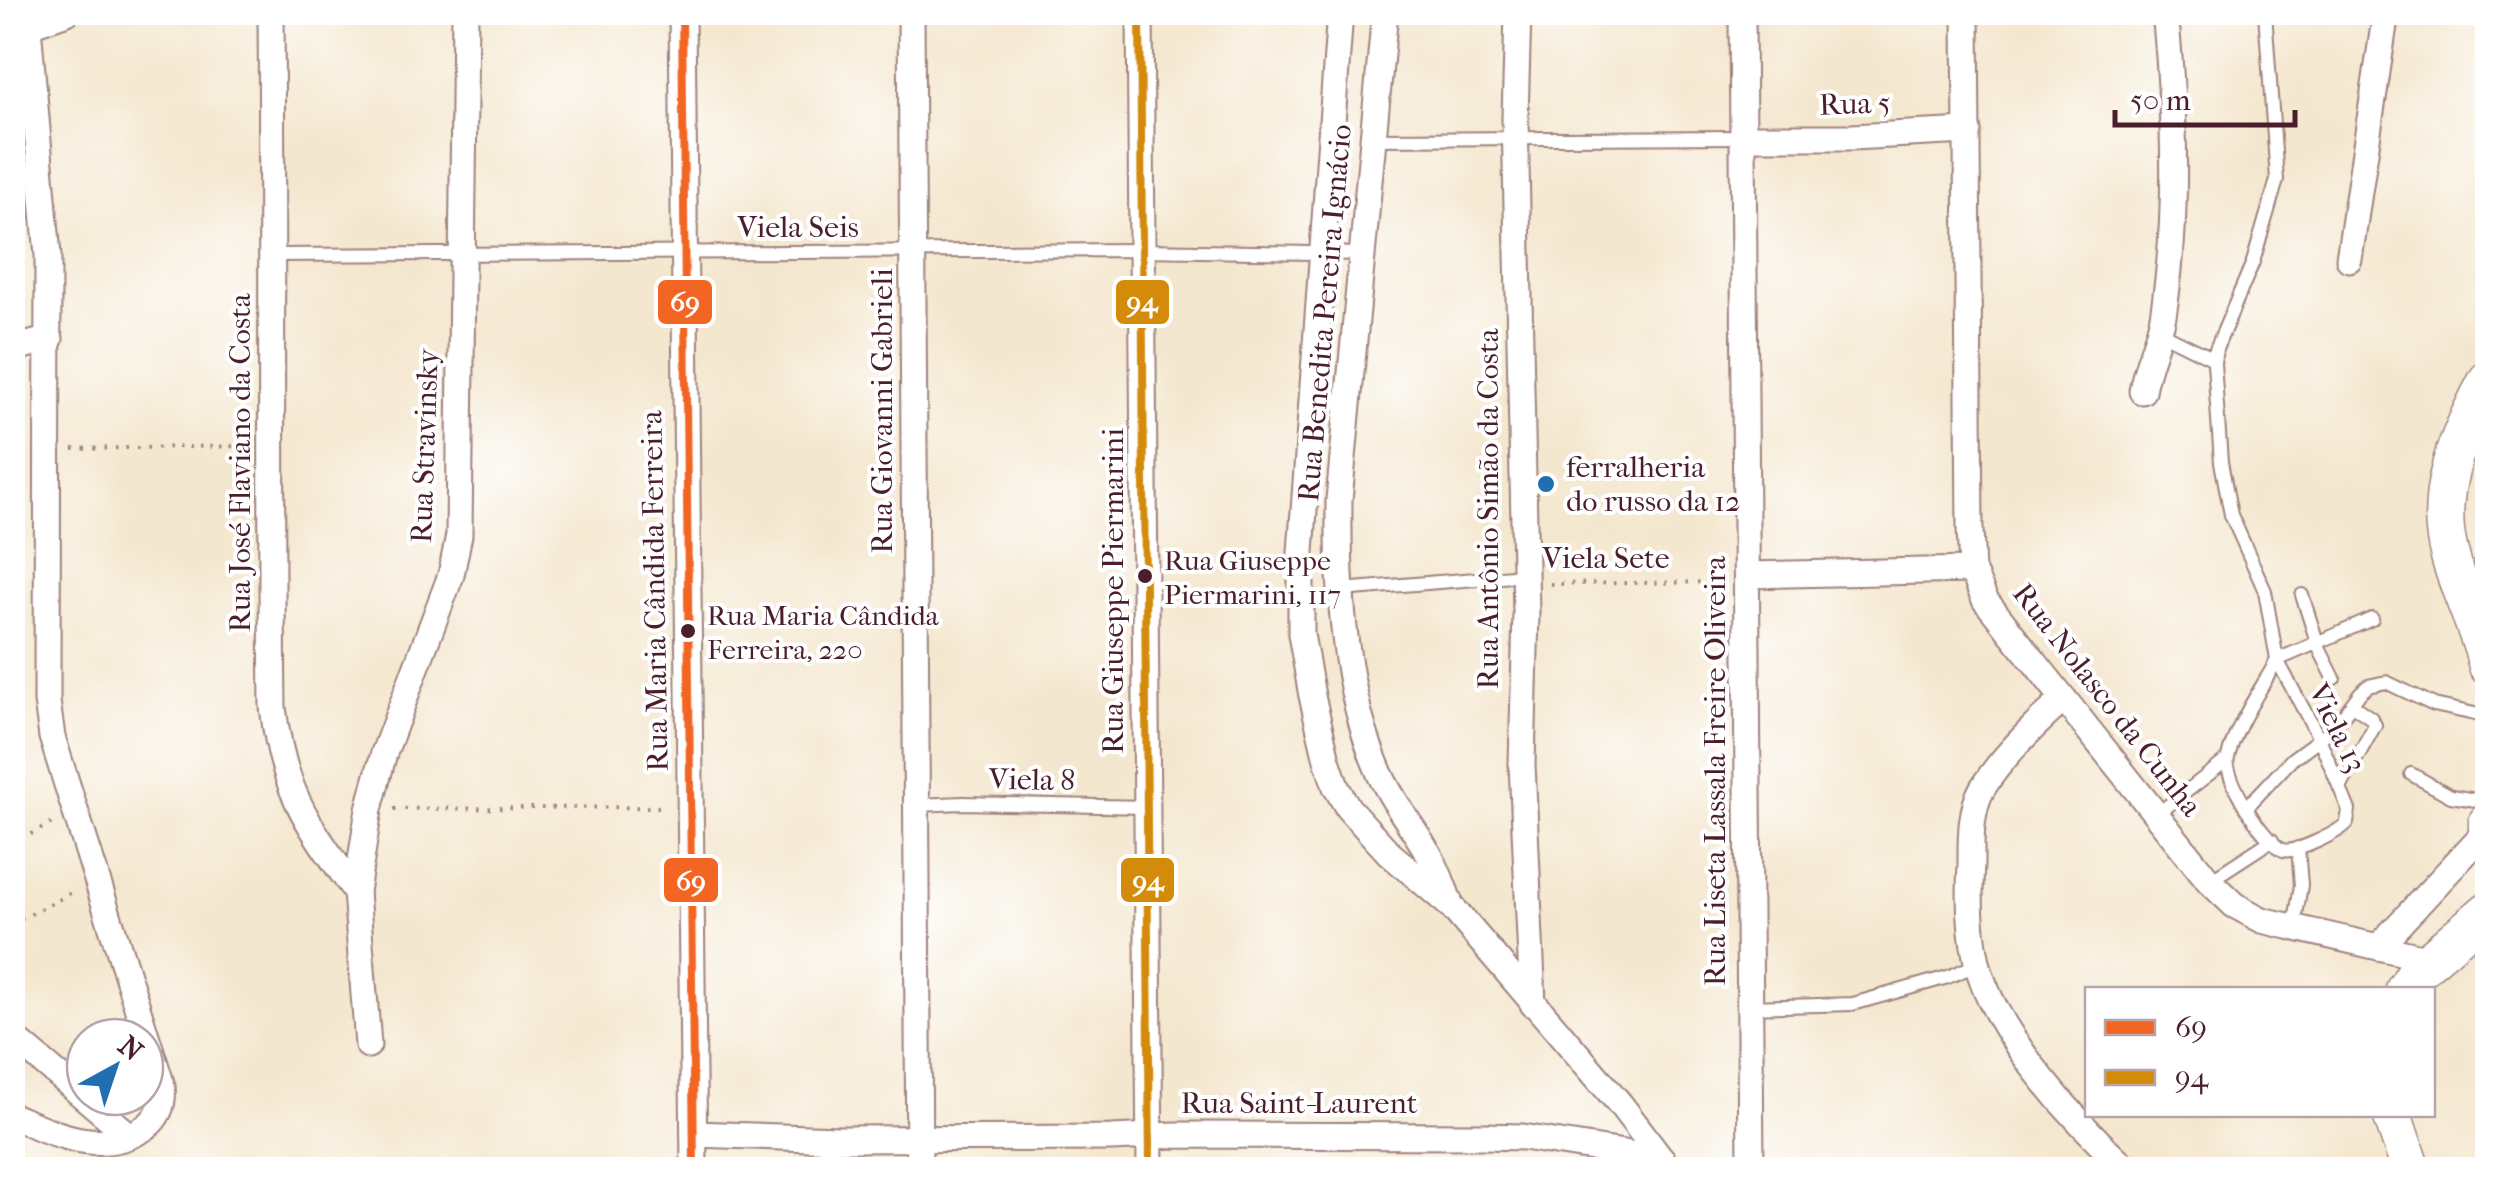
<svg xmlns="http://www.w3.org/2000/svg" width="2500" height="1182" viewBox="0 0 2500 1182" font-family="'IM FELL French Canon',serif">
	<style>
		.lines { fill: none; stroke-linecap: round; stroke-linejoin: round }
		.lane-casing { stroke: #9f837d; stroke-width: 16 }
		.street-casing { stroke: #9f837d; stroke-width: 29 }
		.secondary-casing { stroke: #9f837d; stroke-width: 41 }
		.path { stroke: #9f837d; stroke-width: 4; stroke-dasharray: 2.5 8; stroke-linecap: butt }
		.lane { stroke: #fff; stroke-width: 12 }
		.street { stroke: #fff; stroke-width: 25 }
		.secondary { stroke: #fff; stroke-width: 38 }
		.bus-1-casing { stroke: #fff; stroke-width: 15 }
		.bus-2-casing { stroke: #fff; stroke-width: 15 }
		.bus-1 { stroke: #f26522; stroke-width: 8 }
		.bus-2 { stroke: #d48b09; stroke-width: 8 }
		.poi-dot { fill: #1f6fb2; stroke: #fff; stroke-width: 4 }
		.bus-dot { fill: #4a1f2b; stroke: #fff; stroke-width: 4 }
		.labels { text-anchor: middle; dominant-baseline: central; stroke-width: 8; stroke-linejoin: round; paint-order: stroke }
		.bus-label { font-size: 28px; fill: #4a1f2b; stroke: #fff; text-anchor: start }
		.street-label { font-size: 30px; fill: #4a1f2b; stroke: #fff }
		.poi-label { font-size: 30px; fill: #4a1f2b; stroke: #fff; text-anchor: start }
		.line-badge { stroke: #fff; stroke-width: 4 }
		.badge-label { font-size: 28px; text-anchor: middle; font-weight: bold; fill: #fff }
	</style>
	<rect width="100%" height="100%" fill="#fff"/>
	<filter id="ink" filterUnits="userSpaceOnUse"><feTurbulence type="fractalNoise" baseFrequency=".01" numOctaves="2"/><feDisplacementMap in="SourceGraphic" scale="20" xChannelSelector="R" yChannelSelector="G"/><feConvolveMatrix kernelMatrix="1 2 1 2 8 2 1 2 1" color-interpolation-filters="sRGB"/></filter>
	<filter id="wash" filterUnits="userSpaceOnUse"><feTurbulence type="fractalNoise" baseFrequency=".0048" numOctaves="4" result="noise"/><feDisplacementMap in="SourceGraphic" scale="40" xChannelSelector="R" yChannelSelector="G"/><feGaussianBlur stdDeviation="2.25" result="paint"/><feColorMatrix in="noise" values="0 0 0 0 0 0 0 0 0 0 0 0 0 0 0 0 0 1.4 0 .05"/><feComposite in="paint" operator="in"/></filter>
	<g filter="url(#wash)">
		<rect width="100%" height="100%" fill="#f4e7cf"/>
	</g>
	<g filter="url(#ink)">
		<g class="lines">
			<defs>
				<g id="lane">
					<path d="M2265,12l12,168 -24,82 -37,87 -2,14 7,99 10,53 34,76 12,69 43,80 29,70 -2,13c-8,9 -51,31 -64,27 -18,-6 -60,-73 -55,-92 6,-30 34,-70 49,-98"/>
					<path d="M1374,139l369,-2"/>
					<path d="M273,255l870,-5 220,4"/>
					<path d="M2159,332l55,27"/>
					<path d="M1341,590l184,-15"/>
					<path d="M2302,595l17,53 15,30"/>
					<path d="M2277,660l95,-41"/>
					<path d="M2411,774l40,22 37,6"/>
					<path d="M2340,788l35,-63 -4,-7 -19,-13"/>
					<path d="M917,805l46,-2 184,4"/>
					<path d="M2246,808l46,-49 42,-31 26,-35 8,-7 18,-4 48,23 54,12"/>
					<path d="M2156,815l71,-55"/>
					<path d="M2209,881l63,-41"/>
					<path d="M2294,927l7,-42 -3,-37"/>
					<path d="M1749,1007l104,-3 95,-27 30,-13"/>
				</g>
				<g id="street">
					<path d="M271,12c2,232 -1,463 2,695 10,86 34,116 83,185"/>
					<path d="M682,12l12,1158"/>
					<path d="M911,12l8,1158"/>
					<path d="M1140,12l10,1158"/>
					<path d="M1340,12l-39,540v82l11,62 15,64 9,27 12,21 41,45 63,54 168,197 50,66"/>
					<path d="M1385,12l-46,488c-1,89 4,191 41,274 14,31 36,56 52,86 7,13 12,29 18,43"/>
					<path d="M1518,12l-3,106 11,495 -4,151 11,240"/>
					<path d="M1742,12l9,1158"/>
					<path d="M1966,12l4,517 2,41 13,30 224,281 25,24 28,15 168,39"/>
					<path d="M15,30l52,-18"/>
					<path d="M1743,137h108l117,-6"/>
					<path d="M2349,259l37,-247"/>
					<path d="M12,349l38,-10"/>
					<path d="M2142,391c4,-26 16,-49 21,-75 16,-98 12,-205 2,-304"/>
					<path d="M1748,575l224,-5"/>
					<path d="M2064,699c-26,23 -64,60 -82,90 -12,22 -11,51 -11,75 -2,32 -1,67 6,98 17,72 98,159 151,208"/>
					<path d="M2380,945l106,-114"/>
					<path d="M12,1036l117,99"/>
					<path d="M368,1045l-12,-153 13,-83 15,-56 67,-178 8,-40 6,-523"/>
					<path d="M12,1116c44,18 89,41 134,11 14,-11 18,-24 16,-41l-110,-349 -5,-36 1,-445 -20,-230 -5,-14"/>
					<path d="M694,1134l146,5 271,-1 65,-3 308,1 39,1 139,22"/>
				</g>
				<g id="secondary">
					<path d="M2488,380c-29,54 -56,114 -38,176 10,37 29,72 38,110"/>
					<path d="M2488,822v13"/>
					<path d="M2405,990l12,-19 71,-60"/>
					<path d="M2392,1114l19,56"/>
				</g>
			</defs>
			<use href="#lane" class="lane-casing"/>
			<use href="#street" class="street-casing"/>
			<use href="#secondary" class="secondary-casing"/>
			<g class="path">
				<path d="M12,267l12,-4"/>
				<path d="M73,449l176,-3"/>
				<path d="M1550,584l170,-2"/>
				<path d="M12,628l11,-3"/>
				<path d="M394,809l270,-2"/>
				<path d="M12,844l40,-21"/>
				<path d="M12,924l61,-32"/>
			</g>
			<use href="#lane" class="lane"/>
			<use href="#street" class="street"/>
			<use href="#secondary" class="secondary"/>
			<defs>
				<path id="bus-1" d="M682,12l12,1158"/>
				<path id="bus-2" d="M1140,12l10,1158"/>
			</defs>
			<use href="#bus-1" class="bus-1-casing"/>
			<use href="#bus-2" class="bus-2-casing"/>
			<use href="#bus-1" class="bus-1"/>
			<use href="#bus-2" class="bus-2"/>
		</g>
	</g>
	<circle class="poi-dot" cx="1546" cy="484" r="10"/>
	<g class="bus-dot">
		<circle cx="1145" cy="576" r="9"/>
		<circle cx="688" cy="631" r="9"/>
	</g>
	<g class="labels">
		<g class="bus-label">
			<text x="1164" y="560">Rua Giuseppe<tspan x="1164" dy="34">Piermarini, 117</tspan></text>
			<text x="707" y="615">Rua Maria Cândida<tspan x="707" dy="34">Ferreira, 220</tspan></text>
		</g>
		<g class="street-label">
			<text transform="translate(1855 104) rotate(-2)">Rua 5</text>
			<text x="798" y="227">Viela Seis</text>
			<text transform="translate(1325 313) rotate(-85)">Rua Benedita Pereira Ignácio</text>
			<text transform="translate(882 411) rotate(-90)">Rua Giovanni Gabrieli</text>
			<text transform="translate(425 446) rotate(-88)">Rua Stravinsky</text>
			<text transform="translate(240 463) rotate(-90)">Rua José Flaviano da Costa</text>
			<text transform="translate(1488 509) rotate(-90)">Rua Antônio Simão da Costa</text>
			<text x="1606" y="558">Viela Sete</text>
			<text transform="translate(655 591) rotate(-91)">Rua Maria Cândida Ferreira</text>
			<text transform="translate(1113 591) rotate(-90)">Rua Giuseppe Piermarini</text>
			<text transform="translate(2107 700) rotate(52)">Rua Nolasco da Cunha</text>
			<text transform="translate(2337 728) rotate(64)">Viela 13</text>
			<text transform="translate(1715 771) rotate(-90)">Rua Liseta Lassala Freire Oliveira</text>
			<text transform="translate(1032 780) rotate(1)">Viela 8</text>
			<text x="1299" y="1103">Rua Saint-Laurent</text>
		</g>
		<g class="poi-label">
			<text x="1566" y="467">ferralheria<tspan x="1566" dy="34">do russo da 12</tspan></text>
		</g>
	</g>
	<g class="line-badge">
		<rect x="656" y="278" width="58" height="48" rx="10" fill="#f26522"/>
		<rect x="1114" y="278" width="57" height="48" rx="10" fill="#d48b09"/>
		<rect x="1119" y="856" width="57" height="48" rx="10" fill="#d48b09"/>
		<rect x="662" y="856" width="58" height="48" rx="10" fill="#f26522"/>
	</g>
	<g class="badge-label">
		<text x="685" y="311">69</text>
		<text x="1142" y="311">94</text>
		<text x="1148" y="890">94</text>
		<text x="691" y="890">69</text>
	</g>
	<rect width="2500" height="1182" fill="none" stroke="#fff" stroke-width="50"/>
	<rect x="2085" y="987" width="350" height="130" fill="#ffffff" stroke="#b7a5aa" stroke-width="2.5"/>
	<rect x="2105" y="1020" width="50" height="15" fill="#f26522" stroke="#b7a5aa" stroke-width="2.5"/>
	<text x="2175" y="1037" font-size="30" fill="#4a1f2b">69</text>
	<rect x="2105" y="1070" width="50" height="15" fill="#d48b09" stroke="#b7a5aa" stroke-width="2.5"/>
	<text x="2175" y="1087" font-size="30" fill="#4a1f2b">94</text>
	<g transform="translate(115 1067) rotate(40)"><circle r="48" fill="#ffffff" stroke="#b7a5aa" stroke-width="2.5"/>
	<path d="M0-8L18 38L0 25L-18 38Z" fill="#1f6fb2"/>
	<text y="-15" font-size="28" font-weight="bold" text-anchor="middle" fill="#4a1f2b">N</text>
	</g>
	<path d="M2115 110v15h180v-15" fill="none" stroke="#4a1f2b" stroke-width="5"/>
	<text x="2130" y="110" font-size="30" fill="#4a1f2b" stroke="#ffffff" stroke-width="8" paint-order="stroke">50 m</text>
</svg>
